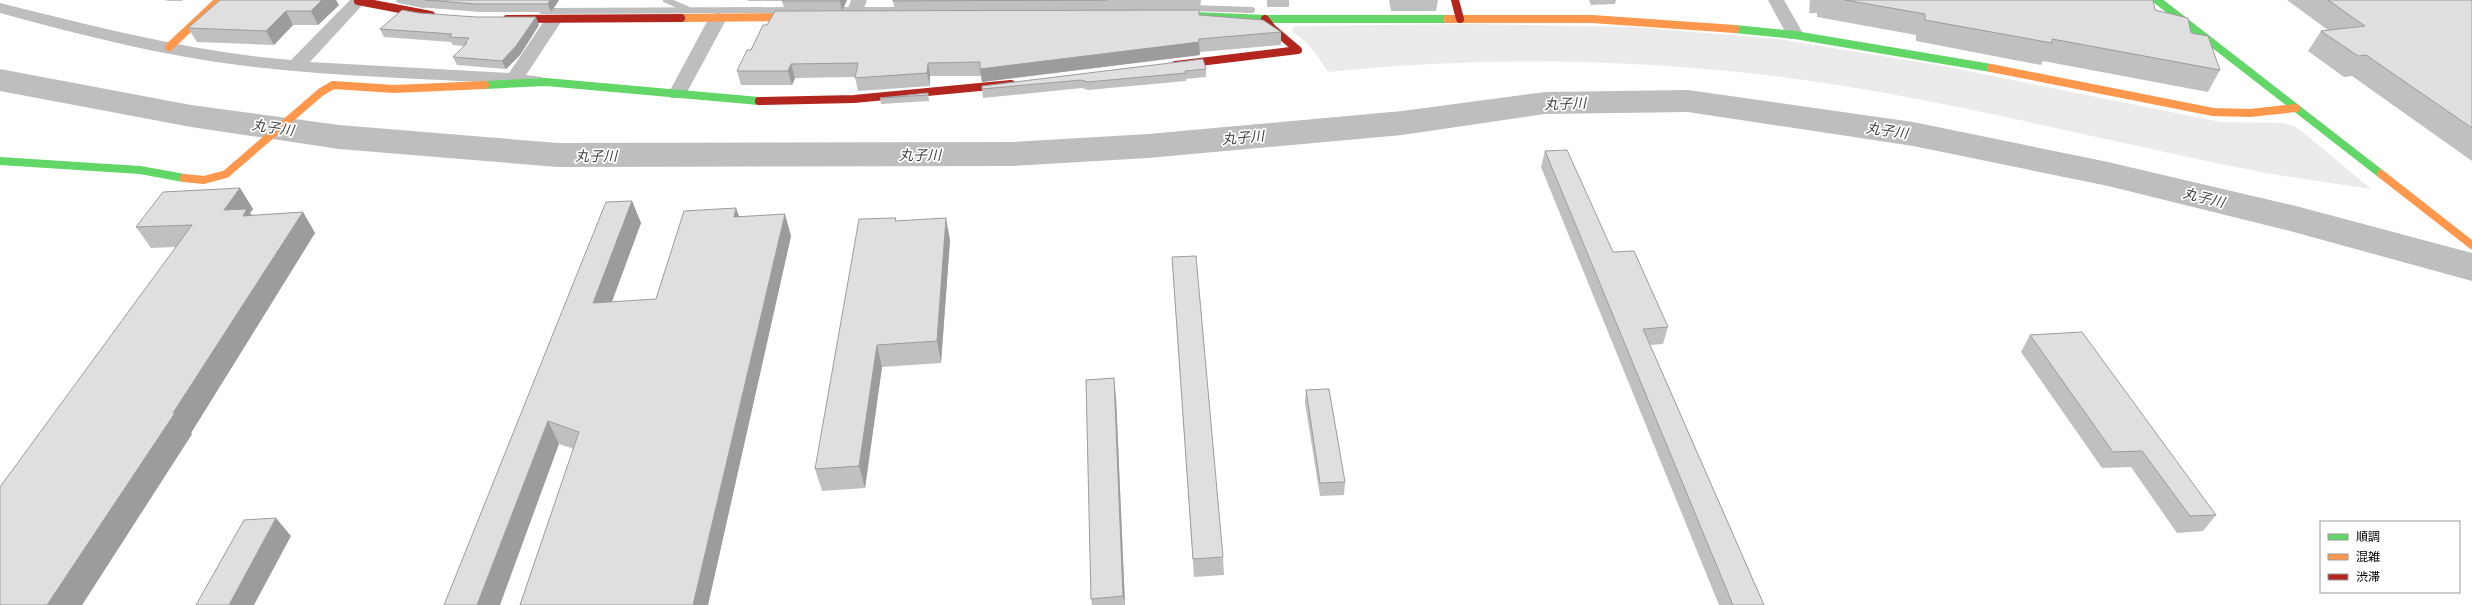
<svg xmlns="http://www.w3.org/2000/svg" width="2472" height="605" viewBox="0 0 2472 605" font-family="'Noto Sans','Noto Sans JP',sans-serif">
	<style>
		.green { fill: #ebebeb }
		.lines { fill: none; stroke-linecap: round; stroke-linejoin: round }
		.stream { stroke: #bebebe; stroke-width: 6 }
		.river { fill: #bebebe; fill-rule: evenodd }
		.street { fill: #bebebe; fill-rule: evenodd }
		.fast { stroke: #63d668; stroke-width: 8 }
		.slow { stroke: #ff974d; stroke-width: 8 }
		.jam { stroke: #b3261e; stroke-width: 8 }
		.wall { fill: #c0c0c0 }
		.shaded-wall { fill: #9c9c9c }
		.building { fill: #dfdfdf; stroke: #9c9c9c }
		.labels { text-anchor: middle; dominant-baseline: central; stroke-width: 3.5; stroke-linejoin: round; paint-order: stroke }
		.water-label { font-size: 14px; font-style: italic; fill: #434343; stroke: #fff }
	</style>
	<rect width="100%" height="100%" fill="#fff"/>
	<path class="green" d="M1468,24l166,3 144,12 165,27 278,56 61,1 12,3 10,7 67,56c-35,-5 -70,-10 -105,-16 -154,-30 -306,-71 -462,-93 -158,-22 -319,-24 -476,-8 -10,-15 -20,-32 -36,-40l1,-5 5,-1z"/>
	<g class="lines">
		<g class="stream">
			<path d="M399,0l25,5"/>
			<path d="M666,0l21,9"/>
			<path d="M1192,8l60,2"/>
			<path d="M834,10h70"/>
			<path d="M542,11l252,-1"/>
		</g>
		<path class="river" d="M0,69l191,36 148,20 219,18 455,-1 135,-8 254,-23 143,-19 143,-2 225,32 195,40 188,44 176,47v28l-182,-50 -182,-45 -195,-40 -225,-34 -143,2 -143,21 -254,23 -135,8 -455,1 -219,-18 -148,-22 -191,-36z"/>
		<g class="street">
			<path d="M350,0h17l-57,62 199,11 39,-58h12l3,4 -37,56 16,2 3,4 -3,4 -6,1c-97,-8 -194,-8 -290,-20 -84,-10 -165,-31 -246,-53v-10c97,24 192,49 291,57z"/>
			<path d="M851,0h16l-8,21h-12l-2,-4z"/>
			<path d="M1768,0h16l20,35 -3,4h-12z"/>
			<path d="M718,13l6,1 3,4 -41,76 -3,4h-12l-3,-4 41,-76 3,-4z"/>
		</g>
		<g class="fast">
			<path d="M2157,0l224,174"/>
			<path d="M1195,16l70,3h182"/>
			<path d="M1735,29l60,6 196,33"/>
			<path d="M485,85l61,-3 213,19"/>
			<path d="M0,161l140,9 44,8"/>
		</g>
		<g class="slow">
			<path d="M681,18l120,-1"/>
			<path d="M1447,19h145l143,10"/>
			<path d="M169,47l50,-47"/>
			<path d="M1991,68l222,44 37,1 46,-5"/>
			<path d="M2381,174l91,71"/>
			<path d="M184,178l20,2 22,-6 95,-82 12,-7 61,4 91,-4"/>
		</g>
		<g class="jam">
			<path d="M1455,0l5,19"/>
			<path d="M358,1l73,14"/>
			<path d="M507,19l174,-1"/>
			<path d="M1175,65l123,-15 -26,-22 -7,-9"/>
			<path d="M759,101l95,-2 157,-15"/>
		</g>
	</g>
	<g class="wall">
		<path d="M164,0h19l-1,1h-13z"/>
		<path d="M220,0l119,5 -21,20h-25l-19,20 -77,-3 -9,-14z"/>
		<path d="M414,0h145l-8,12h-71l-63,-5z"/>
		<path d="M748,0h99l-5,11h53l-2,-11h308l-1,10h-1l1,5 81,17v13l-81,7v3l-218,27 -1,-6h-51v10l-72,5 -3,-14 -60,1 -3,7h-51l-4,-14 30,-46 18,-14 -3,-10h1h-35z"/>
		<rect x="1267" y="0" width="22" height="7"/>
		<path d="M1389,0h49l-2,11h-45z"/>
		<path d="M1589,0h27l-1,4 -24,1z"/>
		<path d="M1810,0h343l2,10 36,23 29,37 -12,22 -165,-31 -2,4 -125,-24v-6l-99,-18v-4h-8z"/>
		<path d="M2287,0h185v161l-120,-85 -8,1 -36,-26 13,-20 7,-1z"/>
		<path d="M419,13l120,12 -19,30 -14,14 -49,-4 -4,-8 11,-11 -11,-1 -2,-3 -67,-5 -4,-8z"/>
		<path d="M1206,69v8l-20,2v2l-98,9 -6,-2 -99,10 -1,-9z"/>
		<path d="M928,93l1,8 -48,3 -1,-6z"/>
		<path d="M1545,151l68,101 55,75 -5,17 -13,1 114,260h-45l-178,-438z"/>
		<path d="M240,188l13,21 -3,4 2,2 51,-3 12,21 -124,200 1,1 -110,171 93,-358 -24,1 -15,-21z"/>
		<path d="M632,201l9,22 -29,79 44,-3 83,-82 52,19 -83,369h-188l54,-156 -15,-5 -115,161z"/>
		<path d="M896,221l54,19 -9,123 -59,4 -17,121 -43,3 -7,-22z"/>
		<path d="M1172,257l51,300 1,18 -30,2z"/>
		<path d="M2030,335l186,180 -13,16 -26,2 -46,-66 -29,1 -81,-116z"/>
		<path d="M1306,390l39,92 -1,13 -24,1 -15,-93z"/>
		<path d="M1116,397l9,208h-33l-1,-6z"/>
	</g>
	<g class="shaded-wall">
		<path d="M322,0h14l3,5 -21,20 -7,-14z"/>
		<path d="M550,0h9l-8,12 -3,-8z"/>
		<path d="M841,0h6l-5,11 -2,-10z"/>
		<path d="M286,11l7,14 -19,20 -8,-14z"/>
		<path d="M536,17l3,8 -19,30 -14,14 -4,-8z"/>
		<path d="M1199,42l1,13 -218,27 -2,-13z"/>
		<path d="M928,63l2,13v10l-3,-13z"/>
		<path d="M791,64l4,14 -3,7 -4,-14z"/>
		<path d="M240,188l13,21 -3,4 11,17 -37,-20z"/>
		<path d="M632,201l9,22 -38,102 -10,-22z"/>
		<path d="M736,208l8,22 -10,-13z"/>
		<path d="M303,212l12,21 -124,200 1,1 -110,171h-35z"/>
		<path d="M785,214l6,22 -83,369h-15z"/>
		<path d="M946,218l4,22 -9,123 -4,-22z"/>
		<path d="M877,345l5,22 -17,121 -6,-22z"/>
		<path d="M1114,378l2,19 9,208 -2,-9z"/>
		<path d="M548,421l11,23 -59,161h-23z"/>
		<path d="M276,518l15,18 -37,69h-25z"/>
	</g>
	<g class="building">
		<path d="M220,0h102l-11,11h-25l-20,20 -78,-3z"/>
		<path d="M425,0h125l-2,4h-72z"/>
		<path d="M783,0h58l-1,1h-58z"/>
		<path d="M893,0h214l-214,1z"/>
		<path d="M1845,0h308l2,10 33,8 3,15 17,3 12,34 -168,-31v4l-127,-23v-6z"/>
		<path d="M2328,0h144v128l-106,-73 -8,1 -37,-25 44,-5z"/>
		<path d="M402,10l17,3 57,4h60l-20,29 -14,15 -49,-4 14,-14h-2l4,-5 -20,-1 3,-3 -72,-5z"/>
		<path d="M1199,10v5l64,5 18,12 -82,7v3l-219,27v-7l-52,1 -1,10 -72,5 3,-15 -67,1 -3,7h-51l10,-21h4l12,-25h4l8,-14z"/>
		<path d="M1203,59l3,10 -21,2 1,2 -98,9 -7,-2 -99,9v-3z"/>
		<path d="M928,93v2l-48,3z"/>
		<path d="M1567,150l46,102 21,-1 34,76 -25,2 121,276h-31l-188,-454z"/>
		<path d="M240,188l-16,22 23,-1 -4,7 60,-4 -130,201h2l-128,192h-47v-118l192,-262 -56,2 27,-35z"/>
		<path d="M632,201l-39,102 63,-4 28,-88 52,-3 -2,9 51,-3 -92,391h-173l59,-173 -31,-11 -71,184h-33l162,-403z"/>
		<path d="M896,218l-1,3 51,-3 -9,123 -60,4 -18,121 -44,3 44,-250z"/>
		<path d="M1196,256l27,301 -30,2 -21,-302z"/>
		<path d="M2082,332l134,183 -26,1 -48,-65 -29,1 -83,-117z"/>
		<path d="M1114,378l9,218 -32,3 -5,-219z"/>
		<path d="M1329,389l16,93 -25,1 -14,-93z"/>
		<path d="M276,518l-47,87h-33l48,-85z"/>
	</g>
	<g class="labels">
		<g class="water-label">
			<text transform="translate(1565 103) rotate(-2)">丸子川</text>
			<text transform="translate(273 127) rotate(8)">丸子川</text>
			<text transform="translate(1887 130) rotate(8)">丸子川</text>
			<text transform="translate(1243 137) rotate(-5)">丸子川</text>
			<text x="920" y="154">丸子川</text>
			<text x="596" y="155">丸子川</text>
			<text transform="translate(2204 197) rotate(14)">丸子川</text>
		</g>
	</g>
	<rect x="2320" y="521" width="140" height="72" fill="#ffffff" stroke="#999999"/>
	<rect x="2328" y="534" width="20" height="6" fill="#63d668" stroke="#999999"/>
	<text x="2356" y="541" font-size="12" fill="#000000">順調</text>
	<rect x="2328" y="554" width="20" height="6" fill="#ff974d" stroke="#999999"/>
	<text x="2356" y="561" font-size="12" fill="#000000">混雑</text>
	<rect x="2328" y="574" width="20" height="6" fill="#b3261e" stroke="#999999"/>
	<text x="2356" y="581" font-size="12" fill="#000000">渋滞</text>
</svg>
